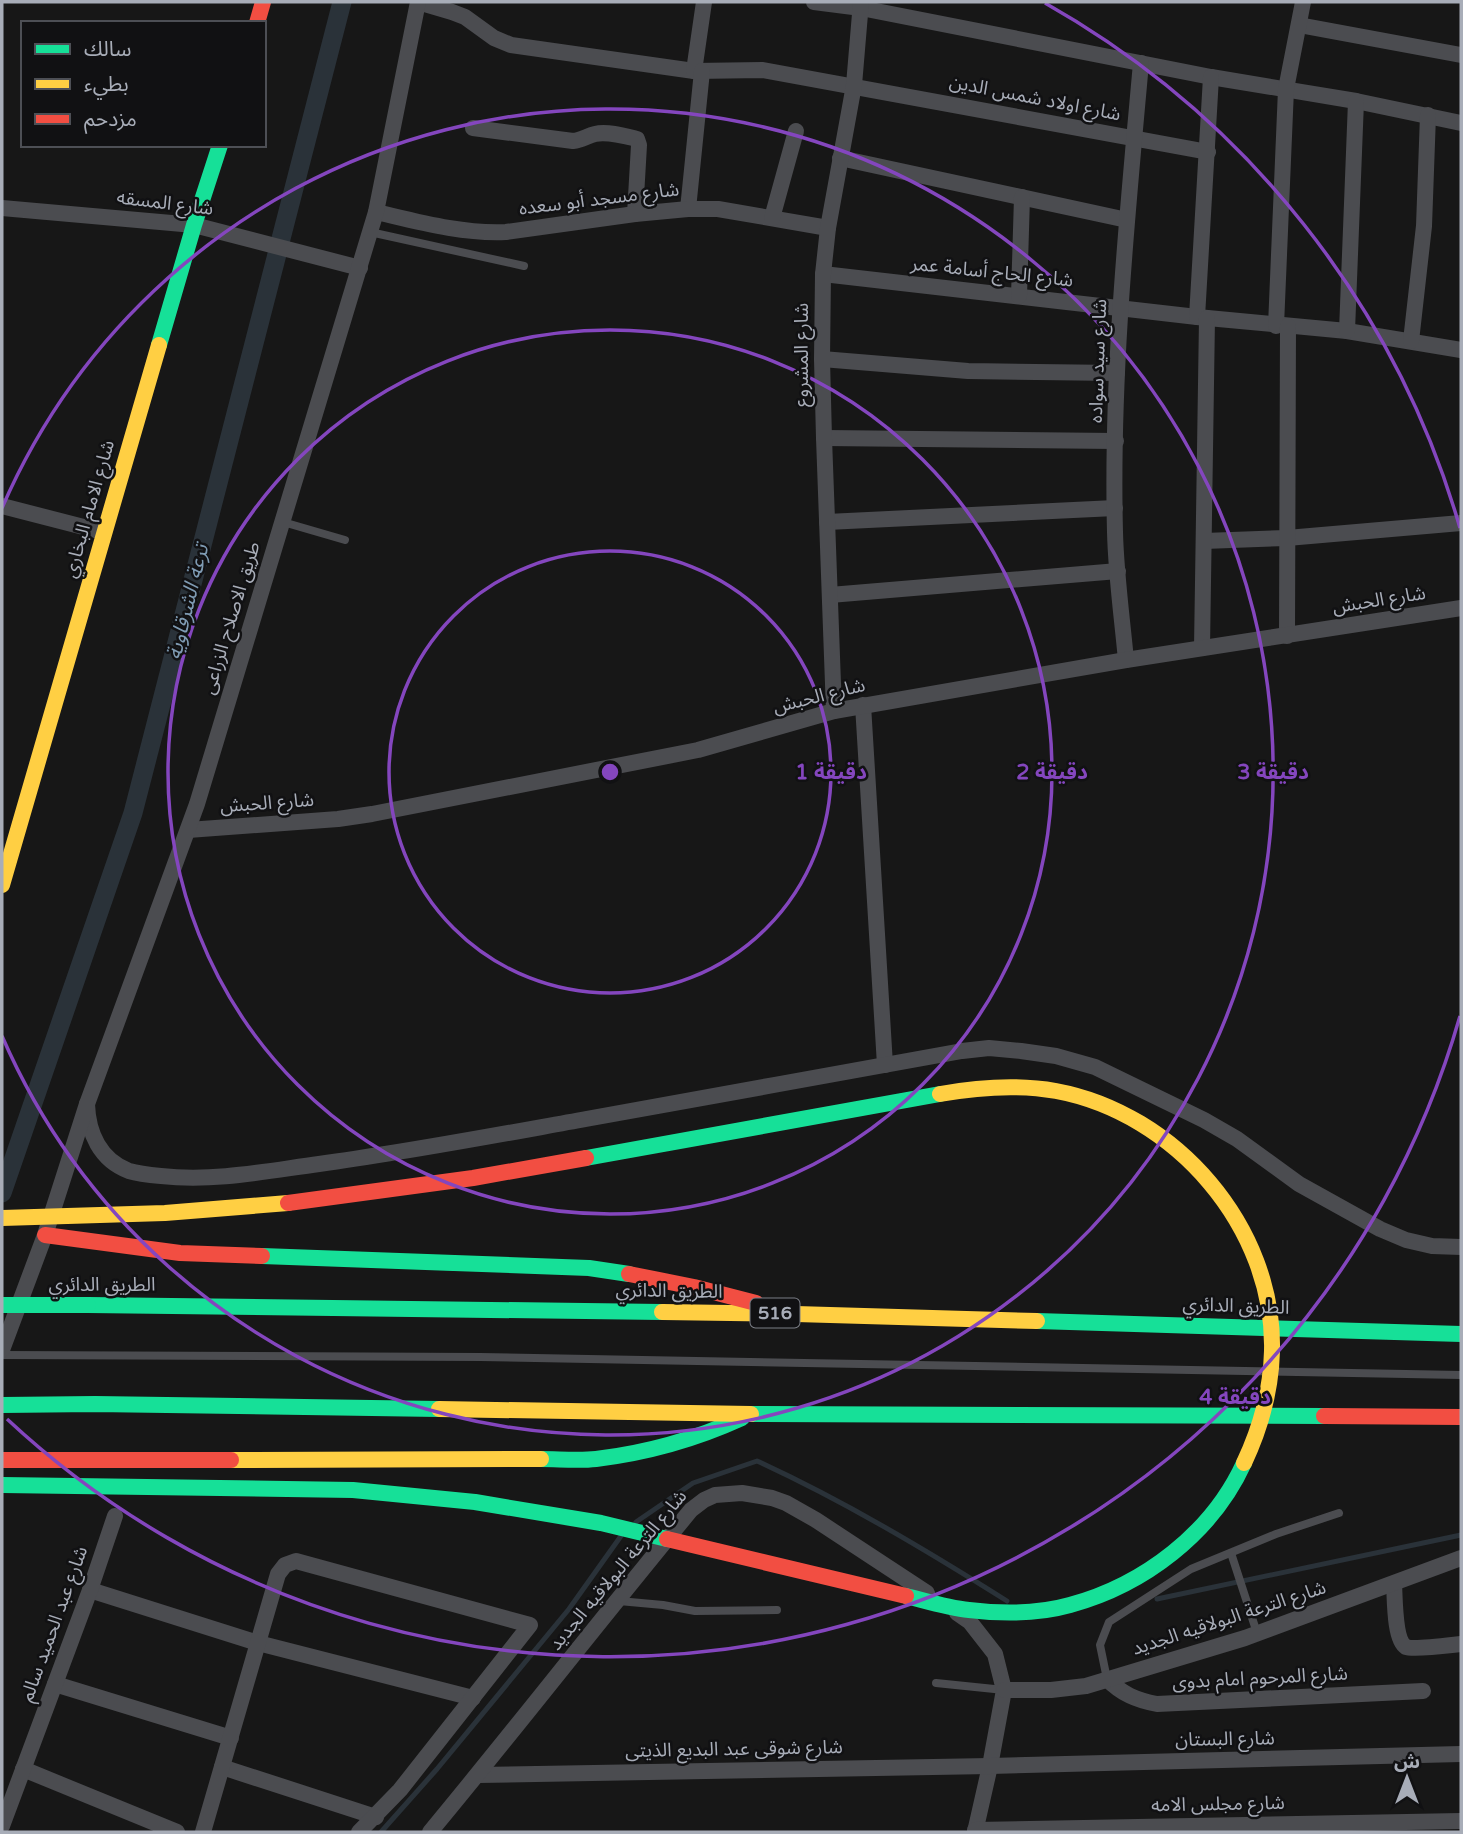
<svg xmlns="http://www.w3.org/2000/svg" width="1463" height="1834" viewBox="0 0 1463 1834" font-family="'Varela Round','Noto Sans Arabic',sans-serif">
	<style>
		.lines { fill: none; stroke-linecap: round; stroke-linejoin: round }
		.stream { stroke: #2a3239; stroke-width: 5 }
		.canal { stroke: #2a3239; stroke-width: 19 }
		.lane { stroke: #4b4c50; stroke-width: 8 }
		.street { stroke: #4b4c50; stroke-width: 16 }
		.fast { stroke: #16e098; stroke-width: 16 }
		.slow { stroke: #ffcf43; stroke-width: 16 }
		.jam { stroke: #f24e42; stroke-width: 16 }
		.fast-bridge { stroke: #16e098; stroke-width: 16 }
		.slow-bridge { stroke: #ffcf43; stroke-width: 16 }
		.jam-bridge { stroke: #f24e42; stroke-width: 16 }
		.ring { fill: none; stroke: #8446be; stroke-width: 3.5 }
		.labels { text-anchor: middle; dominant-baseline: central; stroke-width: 5; stroke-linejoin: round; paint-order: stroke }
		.shield { fill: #111113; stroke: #7b7e86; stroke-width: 2 }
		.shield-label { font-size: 18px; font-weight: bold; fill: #a8adb8 }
		.street-label { font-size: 19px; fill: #a8adb8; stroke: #111113 }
		.water-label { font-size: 21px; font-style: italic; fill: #7f9bb3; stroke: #111113 }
		.centre { fill: #8446be; stroke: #111113; stroke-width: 3.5 }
		.ring-label { font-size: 21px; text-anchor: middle; font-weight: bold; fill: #8446be; stroke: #111113; stroke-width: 5; stroke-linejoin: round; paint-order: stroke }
	</style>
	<rect width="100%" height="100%" fill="#171717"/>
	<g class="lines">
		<g class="stream">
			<path d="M636,1522l57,-39 64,-22c87,40 169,89 250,140"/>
			<path d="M1157,1599l304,-64"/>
			<path d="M381,1832l56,-63 132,-160 52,-73"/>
		</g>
		<path class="canal" d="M2,1193l131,-380 209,-811"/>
		<g class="lane">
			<path d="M370,232l154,34"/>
			<path d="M283,522l62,18"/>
			<path d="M2,1355l478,2 981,18"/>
			<path d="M1231,1553l26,80"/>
			<path d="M619,1601l44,4 32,6 82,-1"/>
			<path d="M1107,1679l-7,-34 9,-23 82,-53 85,-35 63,-21"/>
			<path d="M936,1683l68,7"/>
		</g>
		<g class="street">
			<path d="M418,2l34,10 13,5 29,21 17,7 183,26 69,-1 445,82"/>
			<path d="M814,2l47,6 350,69 145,24 105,22"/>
			<path d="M1299,25l162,30"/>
			<path d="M694,71l10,-69"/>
			<path d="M473,128l100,13c9,-1 14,-5 22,-7 12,-3 30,2 42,5l2,6 -4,69"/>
			<path d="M840,158l287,62"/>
			<path d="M2,208l192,17 166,43"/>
			<path d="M688,209l14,-138"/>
			<path d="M376,212c43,10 86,22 130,20l129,-18 53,-5h30l110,19"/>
			<path d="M772,218l24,-87"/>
			<path d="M823,274l374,43 150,14 114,19"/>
			<path d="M1019,296l3,-99"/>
			<path d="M1197,317l14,-240"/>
			<path d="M1276,326l10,-237 17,-87"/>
			<path d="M1347,331l9,-230"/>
			<path d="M1411,341l13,-115 4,-111"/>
			<path d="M822,359l146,12 149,2"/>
			<path d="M824,438l292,3"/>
			<path d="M2,506l101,26"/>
			<path d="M827,522l288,-14"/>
			<path d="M1204,541l83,-3 174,-15"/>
			<path d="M830,595l288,-24"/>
			<path d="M1287,636l1,-310"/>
			<path d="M1202,648l5,-330"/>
			<path d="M1126,660c-4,-43 -10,-85 -11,-128 -4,-157 12,-313 26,-469"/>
			<path d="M863,705l22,360"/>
			<path d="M834,711l-10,-273 -2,-79 1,-85 5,-46 26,-143 7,-83"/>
			<path d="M188,830l150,-11 34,-5 326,-64 136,-39 292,-51 335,-52"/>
			<path d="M87,1104c1,29 13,56 42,67 10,3 21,4 32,5 53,6 106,-5 158,-12 89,-12 178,-29 267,-45 125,-23 251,-45 376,-68l27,-3 32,3 35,5 39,11 109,53 33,19 62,45 81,45 26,11 26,6 29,1"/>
			<path d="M2,1350l43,-115 42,-131 110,-300 179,-592 42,-210"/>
			<path d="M1394,1584c1,13 0,56 12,63 8,3 45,-2 55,-3"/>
			<path d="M90,1590l168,53 215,55"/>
			<path d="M957,1613l13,9 25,32 9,36 -14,76 -15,66"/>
			<path d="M1107,1679c15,15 29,21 50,25l266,-13"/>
			<path d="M55,1684l176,54"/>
			<path d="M1004,1690h47l35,-4 159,-48 216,-80"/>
			<path d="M222,1767l154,50"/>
			<path d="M23,1769l154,63"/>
			<path d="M478,1775l512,-9 471,-12"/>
			<path d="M2,1826l88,-236 25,-74"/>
			<path d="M975,1830l486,-9"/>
			<path d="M203,1832l75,-258 7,-9 11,-4 234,64 -130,165 -41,42"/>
			<path d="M430,1832c88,-106 173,-216 261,-322l13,-10 11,-5 27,-2 30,5 14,5 30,17 111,73"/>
		</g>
		<g class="fast">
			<path d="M159,345l35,-120 26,-80"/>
			<path d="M262,1256l327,12 40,6"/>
			<path d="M88,1305l574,7"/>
			<path d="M1037,1321l424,13"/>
			<path d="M2,1405l93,-1 344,5"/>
			<path d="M751,1414l573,2"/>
			<path d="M541,1459c18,0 37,2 55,0 50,-6 100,-20 146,-41"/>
		</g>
		<g class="slow">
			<path d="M2,885l157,-540"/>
			<path d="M662,1312l134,2 241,7"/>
			<path d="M439,1409l312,5"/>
			<path d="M231,1460l310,-1"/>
		</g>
		<g class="jam">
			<path d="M257,23l6,-21"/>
			<path d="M45,1235l135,18 82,3"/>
			<path d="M629,1274l65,13 62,16"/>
			<path d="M1324,1416l137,1"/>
			<path d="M2,1460h229"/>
		</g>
		<g class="fast-bridge">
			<path d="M586,1158l354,-64"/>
			<path d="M2,1305h86"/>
			<path d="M2,1485l351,5 122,12 126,21 66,16"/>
			<path d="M906,1596c20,5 42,12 63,14 33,4 69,4 101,-5 74,-20 142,-72 174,-142"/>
		</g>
		<g class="slow-bridge">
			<path d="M940,1094c39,-7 77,-10 116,-3 119,22 219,136 216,260 -1,40 -11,76 -28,112"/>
			<path d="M2,1218l163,-5 123,-10"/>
		</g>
		<g class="jam-bridge">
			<path d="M288,1203l185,-25 113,-20"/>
			<path d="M667,1539l239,57"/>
		</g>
	</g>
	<g class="ring">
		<circle cx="610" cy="772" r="221"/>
		<circle cx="610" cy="772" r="442"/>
		<path d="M2 508A663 663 0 1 1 2 1036"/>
		<path d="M1460 1016A884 884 0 0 1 7 1419M1045 3A884 884 0 0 1 1460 528"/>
	</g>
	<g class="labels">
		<rect class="shield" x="750.5" y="1298.5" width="49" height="29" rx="5"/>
		<g class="shield-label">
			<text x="775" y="1313">516</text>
		</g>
		<g class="street-label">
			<text transform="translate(1035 98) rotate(11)">شارع اولاد شمس الدين</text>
			<text transform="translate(599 199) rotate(-7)">شارع مسجد أبو سعده</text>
			<text transform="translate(165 203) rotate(7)">شارع المسقه</text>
			<text transform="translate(992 272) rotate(6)">شارع الحاج أسامة عمر</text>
			<text transform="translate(802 355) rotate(-90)">شارع المشروع</text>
			<text transform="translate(1098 361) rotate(-88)">شارع سيد سواده</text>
			<text transform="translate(89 509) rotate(-74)">شارع الامام البخاري</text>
			<text transform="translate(1379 600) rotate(-9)">شارع الحبش</text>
			<text transform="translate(231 618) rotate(-73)">طريق الاصلاح الزراعى</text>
			<text transform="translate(819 696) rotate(-14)">شارع الحبش</text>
			<text transform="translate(267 803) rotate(-4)">شارع الحبش</text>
			<text x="102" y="1285">الطريق الدائري</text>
			<text transform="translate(669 1291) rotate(1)">الطريق الدائري</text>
			<text transform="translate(1236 1306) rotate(2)">الطريق الدائري</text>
			<text transform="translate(618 1570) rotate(-50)">شارع الترعة البولاقيه الجديد</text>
			<text transform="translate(1229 1618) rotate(-18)">شارع الترعة البولاقيه الجديد</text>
			<text transform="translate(54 1624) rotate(-70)">شارع عبد الحميد سالم</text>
			<text transform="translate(1260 1678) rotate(-3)">شارع المرحوم امام بدوى</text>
			<text transform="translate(1225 1739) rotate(-1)">شارع البستان</text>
			<text transform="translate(734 1749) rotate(-1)">شارع شوقى عبد البديع الذيتى</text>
			<text transform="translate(1218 1804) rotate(-1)">شارع مجلس الامه</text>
		</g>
		<g class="water-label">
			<text transform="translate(188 602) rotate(-76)">ترعة الشرقاوية</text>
		</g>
	</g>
	<circle cx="610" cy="772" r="10" class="centre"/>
	<g class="ring-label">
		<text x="831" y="779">1 دقيقة</text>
		<text x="1052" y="779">2 دقيقة</text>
		<text x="1273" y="779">3 دقيقة</text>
		<text x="1235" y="1404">4 دقيقة</text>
	</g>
	<rect width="1463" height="1834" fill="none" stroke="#a8adb8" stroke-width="7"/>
	<rect x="21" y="21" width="245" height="126" fill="#111113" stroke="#4d4f55" stroke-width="2"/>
	<rect x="35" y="44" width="35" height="10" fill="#16e098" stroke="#4d4f55" stroke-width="2"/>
	<text x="84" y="56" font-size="21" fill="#a8adb8">سالك</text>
	<rect x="35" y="79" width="35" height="10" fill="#ffcf43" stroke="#4d4f55" stroke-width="2"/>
	<text x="84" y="91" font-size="21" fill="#a8adb8">بطيء</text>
	<rect x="35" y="114" width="35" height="10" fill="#f24e42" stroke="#4d4f55" stroke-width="2"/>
	<text x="84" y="126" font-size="21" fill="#a8adb8">مزدحم</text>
	<g transform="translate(1407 1778)" stroke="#111113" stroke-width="5" paint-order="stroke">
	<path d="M0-5L12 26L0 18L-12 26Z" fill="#a8adb8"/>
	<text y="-10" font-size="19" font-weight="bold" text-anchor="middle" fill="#a8adb8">ش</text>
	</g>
</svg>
